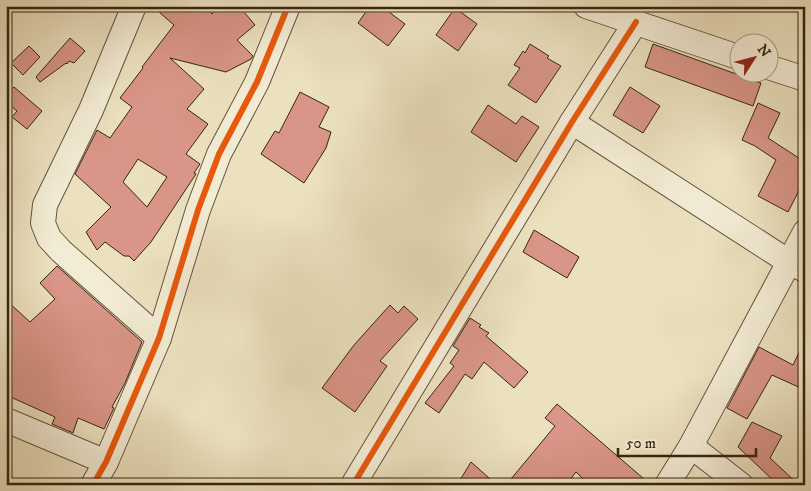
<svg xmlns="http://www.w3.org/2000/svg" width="811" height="491" viewBox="0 0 811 491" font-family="'IM FELL DW Pica',serif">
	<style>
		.building { fill: #d99587; stroke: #372510; fill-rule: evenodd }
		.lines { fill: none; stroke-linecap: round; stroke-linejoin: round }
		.minor-casing { stroke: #64543c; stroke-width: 26 }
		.minor { stroke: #f3ecd5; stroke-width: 24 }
		.cycleway-casing { stroke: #f3ecd5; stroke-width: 9 }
		.cycleway { stroke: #e8590c; stroke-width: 6 }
	</style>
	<rect width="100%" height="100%" fill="#ece1bf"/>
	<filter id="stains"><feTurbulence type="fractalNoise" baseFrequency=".004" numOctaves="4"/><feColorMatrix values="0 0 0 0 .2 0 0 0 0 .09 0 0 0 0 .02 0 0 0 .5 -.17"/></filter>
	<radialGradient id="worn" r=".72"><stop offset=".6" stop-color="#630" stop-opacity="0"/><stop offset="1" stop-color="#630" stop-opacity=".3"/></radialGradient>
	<g class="building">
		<path d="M152,6h52l8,8 8,-8h19l16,19 -18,15 16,16 -2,3 -25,13 -56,-14 34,31 -17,20 21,15 -22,30 14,10 -6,9 2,1 -45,68 -17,19 -5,-5h-5l-19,-14 -8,8 -11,-18 25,-25 -36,-33 22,-44 13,8 22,-31 -12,-9 23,-30 -1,-1 32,-42zM138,159l29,18 -20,30 -24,-25z"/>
		<path d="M370,6h11l24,18 -17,22 -30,-23z"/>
		<path d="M455,8l22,16 -19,27 -22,-16z"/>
		<path d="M70,38l15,13 -11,12 -5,-2 -2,3 -1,-1 -26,19 -4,-5z"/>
		<path d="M530,44l19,12 -2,2 14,8 -25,37 -28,-18 12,-17 -6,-3 9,-14 2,2z"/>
		<path d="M653,44l108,39 -8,23 -108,-39z"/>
		<path d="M29,46l11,11 -17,18 -12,-12z"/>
		<path d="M14,87l28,24 -15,18 -15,-12 5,-6 -11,-9v-7z"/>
		<path d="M630,87l30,19 -17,27 -30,-18z"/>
		<path d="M300,92l29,15 -10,20 12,5 -5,16 -22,35 -43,-29 14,-23 4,2z"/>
		<path d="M758,103l22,10 -12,25 37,24v17l-17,33 -30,-16 18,-36 -21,-14 -13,-6z"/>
		<path d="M488,105l28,19 6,-8 17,11 -23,35 -45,-30z"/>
		<path d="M534,230l45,27 -12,21 -44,-26z"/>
		<path d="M57,266l85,76 -17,41 -13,24 2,1 -10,21 -26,-11 -5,15 -21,-9 3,-7 -49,-22v-95l24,22 25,-23 -15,-16z"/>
		<path d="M390,305l8,8 6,-7 14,13 -38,42 7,5 -32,46 -33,-24 32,-43z"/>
		<path d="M470,318l11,7 -2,2 10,6 -3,3 42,36 -14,16 -30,-26 -12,17 -7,-5 -26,39 -14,-10 29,-37 -4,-3 9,-13 -6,-4z"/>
		<path d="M805,340v50l-33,-15 -25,44 -20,-11 32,-61 34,18z"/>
		<path d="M557,404l94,81h-62l-13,-13 -10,13h-60l49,-59 -10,-8z"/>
		<path d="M752,422l30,14 -12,22 29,27h-21l-40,-38z"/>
		<path d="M471,462l26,23h-40z"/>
	</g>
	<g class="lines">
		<defs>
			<g id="minor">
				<path d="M134,6l-43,104 -46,95 -2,18 6,15 12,13 98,87"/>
				<path d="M586,6l152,51"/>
				<path d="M768,67l37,12"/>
				<path d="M572,122l217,140 16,8"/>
				<path d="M6,420l100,42"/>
				<path d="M691,446l50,39"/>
				<path d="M93,485l13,-23 53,-124 39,-128 21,-56 38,-72 31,-76"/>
				<path d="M353,485l219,-363 64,-100"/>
				<path d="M667,485l24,-39 114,-214"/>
			</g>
		</defs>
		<use href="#minor" class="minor-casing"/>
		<use href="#minor" class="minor"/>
		<defs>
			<g id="cycleway">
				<path d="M93,485l13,-23 53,-124 39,-128 21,-56 38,-72 31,-76"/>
				<path d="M353,485l219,-363 64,-100"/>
			</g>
		</defs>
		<use href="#cycleway" class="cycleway-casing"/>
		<use href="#cycleway" class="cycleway"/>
	</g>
	<rect width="811" height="491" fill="none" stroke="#ece1bf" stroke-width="25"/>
	<rect x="8" y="8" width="796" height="476" fill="none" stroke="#372510" stroke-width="2.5"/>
	<rect x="12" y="12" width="786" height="466" fill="none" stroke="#372510"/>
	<g transform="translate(754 58) rotate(54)"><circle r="24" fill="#f3ecd5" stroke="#a89c86"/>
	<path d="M0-4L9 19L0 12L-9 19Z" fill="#8f2418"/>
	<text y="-8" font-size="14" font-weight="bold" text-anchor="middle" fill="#372510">N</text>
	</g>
	<path d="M618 448v8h138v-8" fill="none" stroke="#372510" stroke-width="2.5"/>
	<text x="626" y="448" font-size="15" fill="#372510" stroke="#f3ecd5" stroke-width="4" paint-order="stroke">50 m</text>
	<rect width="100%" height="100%" filter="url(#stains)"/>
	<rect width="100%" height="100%" fill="url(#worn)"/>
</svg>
